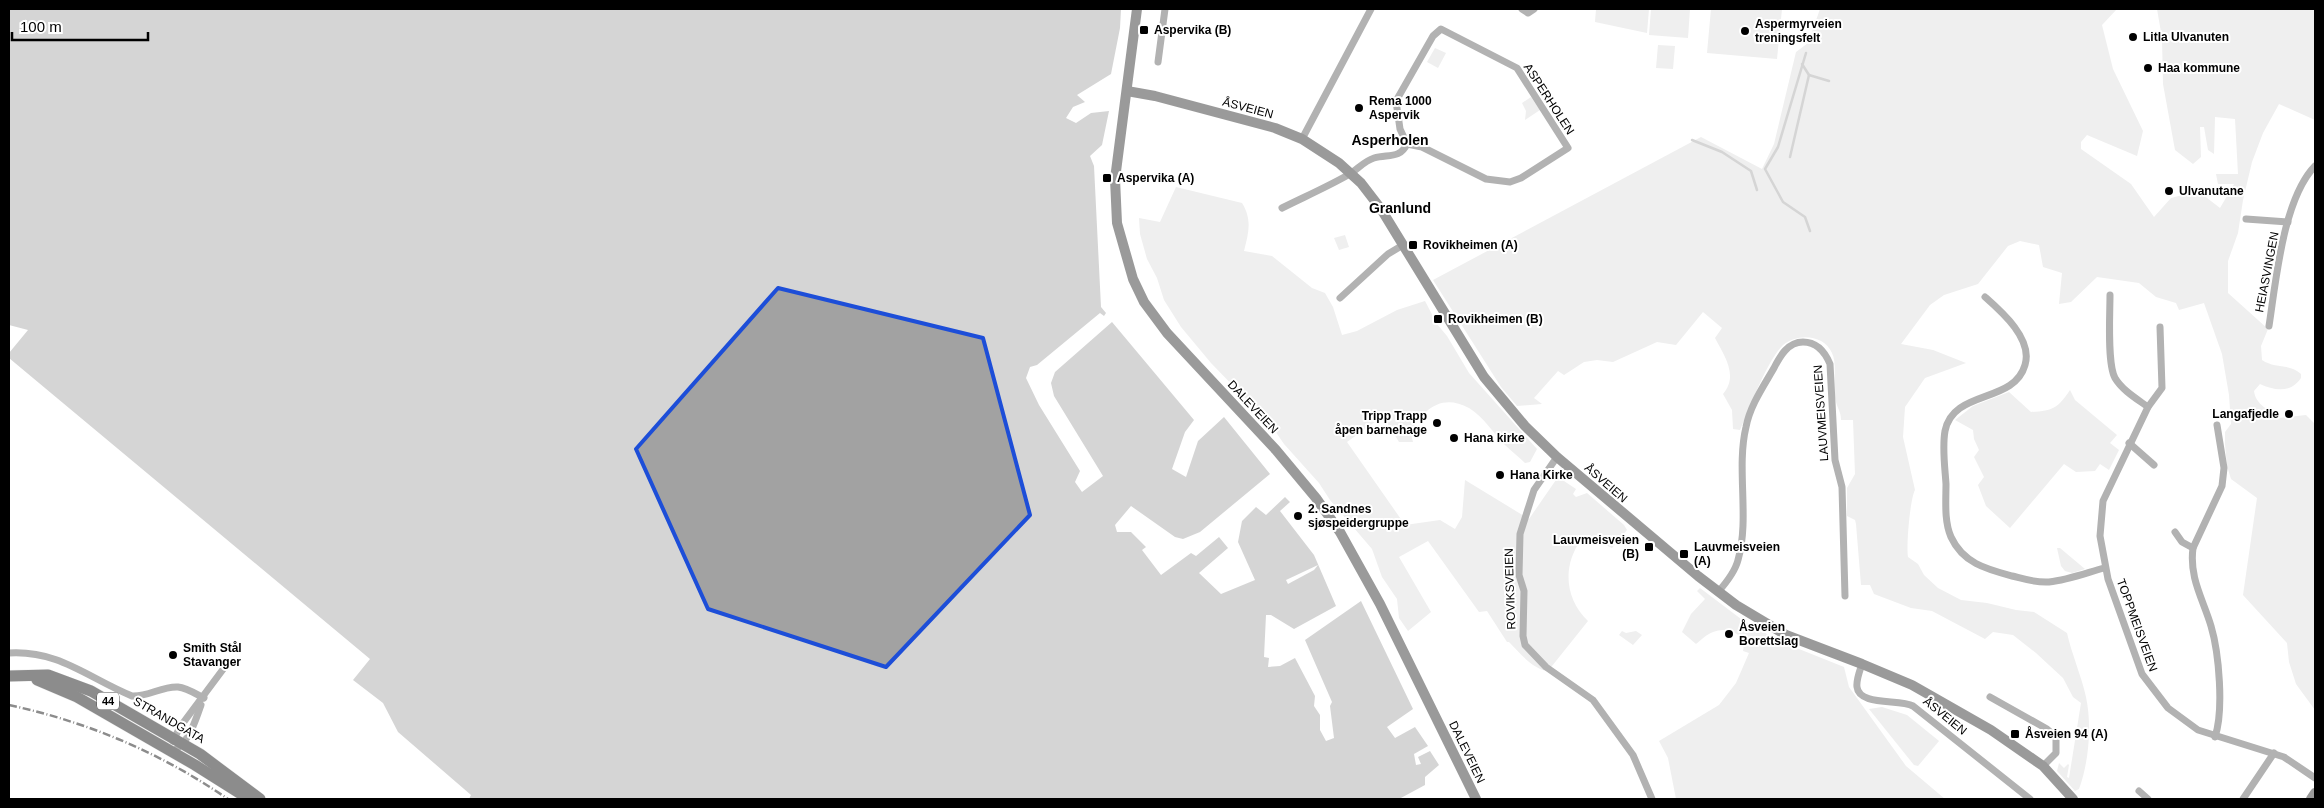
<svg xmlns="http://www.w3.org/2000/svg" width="2324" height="808" viewBox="0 0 2324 808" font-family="Arial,sans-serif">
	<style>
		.green { fill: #dbdbdb }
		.water { fill: #a2a2a2 }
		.pier { fill: #fff }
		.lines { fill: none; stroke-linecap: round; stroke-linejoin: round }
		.stream { stroke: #a2a2a2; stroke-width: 2.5 }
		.primary-casing { stroke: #dbdbdb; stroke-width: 12 }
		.street { stroke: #545454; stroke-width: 7 }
		.secondary { stroke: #212121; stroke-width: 10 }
		.primary { stroke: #000; stroke-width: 11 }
		.rail { stroke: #000; stroke-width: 2.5; stroke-dasharray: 8 2.5 1 2.5; stroke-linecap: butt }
		.marked { fill: none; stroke: #1d4ed8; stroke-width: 4; stroke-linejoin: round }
		.poi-dot { fill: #000; stroke: #fff; stroke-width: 2 }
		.labels { text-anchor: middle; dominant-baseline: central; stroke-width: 4; stroke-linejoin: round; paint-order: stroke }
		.shield { fill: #fff; stroke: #4c4c4c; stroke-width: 1 }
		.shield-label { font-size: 11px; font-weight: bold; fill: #000 }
		.poi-label { font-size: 12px; font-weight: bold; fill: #000; stroke: #fff; text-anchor: start }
		.street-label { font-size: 12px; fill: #000; stroke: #fff }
		.neighbourhood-label { font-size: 14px; font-weight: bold; fill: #000; stroke: #fff }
	</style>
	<rect width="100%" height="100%" fill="#fff"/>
	<g class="green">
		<path d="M1596,9h53l-2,24 -52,-11z"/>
		<path d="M1651,9h39l-2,29 -39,-3z"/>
		<path d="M1711,9h71l-5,50 -70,-6z"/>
		<path d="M1820,9h297l-15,16 11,44 30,62 -6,25 -50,-21 -6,7v7l50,35 23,33 17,-19 27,-7 22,17 14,-24h-16l-2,-10h22l-3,-55 -20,-2 -1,37 -6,-4 -4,-23h-4l1,30 -8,7 -18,-14 -12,-66 -1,-46 -5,-29h158v111l-36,-16 -16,29 -11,29 -9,38 -5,33 -10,28v32l40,36 -7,17 1,14c13,9 27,3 39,14v4c-10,15 -26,13 -41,6l-6,7c1,13 16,20 25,27l27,-3 9,9v286l-19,-26 -7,-22 -2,-19 -44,-48 14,-97 -26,-19 -4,-13 -2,-22v-12l6,-8 -2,-29 -7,-41 -18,-51 -25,7 -3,-7 -20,-6 -17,-14 -42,-6 -26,25 -12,2 3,-31 -19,-6 -4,-22 -19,-4 -12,5 -30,38 -34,11 -14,10 -29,39 32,6 33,13 -41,15 -20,29 -2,30 12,53c-5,9 -9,57 -7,67l10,7 6,11 14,13 23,12 26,3 29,7 18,2 33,21c5,22 14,42 19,64 6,28 3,65 -7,92l-4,2 -18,-20 2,-8 5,5 4,-4 1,1 -2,12 2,1 12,-75 -8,-6 -10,-19 -27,-25 -23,-18 -20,-3 -8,7 -53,-28 -21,-3 -37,-14 -4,-9h-9l-5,-61 -1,-4 -8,-4v-28l8,-14 -2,-54h-12c0,-8 -3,-11 -5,-18 -4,-13 2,-37 -4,-49 -8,-19 -35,-20 -49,-8 -17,17 -33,63 -43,85l-7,-1 -1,-19 -9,-16c16,-18 1,-39 -8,-56l7,-10 -19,-16 -27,33 -19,-3 -44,20 -16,-2 -13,2 -20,13 -6,-4 -24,27 8,6 -25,2 -16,-19 -68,-107 268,-143 61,32 12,-25 22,-92 12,-9z"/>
		<path d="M1658,45l17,1 -2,23 -17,-1z"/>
		<path d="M1435,48l11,5 -8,15 -11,-6z"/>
		<path d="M1531,97l9,13 -15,10 1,-9 -4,-8z"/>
		<path d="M1176,187l66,16c10,16 7,29 2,48l28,5 40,32 13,5 8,14 9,28 15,-4 40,-21 28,-9 12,23 10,12 22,37 68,76 -7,13 -5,1c-6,-6 -14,-12 -20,-18 -12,-12 -21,-28 -36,-37 -27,-15 -47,1 -58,26l2,8h-14l-16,-26 -36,26 58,83 35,-5 15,9 7,-12 3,-37 64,39 29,-42 18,12 -3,5 3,3 11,-4 37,32 3,5 -15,18 -22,-10 -9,2c-19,26 -16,59 7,81l-40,50c-16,-2 -28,-18 -39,-29h-2l-20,-31 -8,1 -51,-71 -29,16 32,55 -23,19 -9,-13 -2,-19 -15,-22 -10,-28 -42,-49 -11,-17 -35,-39 -13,-19 -60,-62 -30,-36 -17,-27 -7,-22 -10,-19 -7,-25 -1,-16 21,4z"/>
		<path d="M1345,235l4,12 -10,3 -5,-12z"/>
		<path d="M2070,390l5,10 42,35 -7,8 9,7 -10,20 -9,-6 -5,7 -19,1 -12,-8 -54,64 -24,-22 -8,-21 6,-8 -10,-20 5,-7 -5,-11 -1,-9 -18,-10 18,-14 36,-14 22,20c22,-1 27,-4 39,-22z"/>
		<path d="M2057,548h3l25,21 -13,4 -7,-2 -4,-5z"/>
		<path d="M1700,588l41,31 38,22 65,26 5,20 57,79 39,33h-269l-8,-41 -9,-17 60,-36 17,-22 13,-30 -6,-2c4,-18 -16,-25 -30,-19 -6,2 -12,8 -17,12l-14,-12 9,-18 14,-15 -8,-8z"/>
		<path d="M1622,631l4,2 10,-2 6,4 -9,10 -14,-10z"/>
		<path d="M1882,707l25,8 32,26 -21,25 -4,-1 -45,-56z"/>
	</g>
	<path class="water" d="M9,9h1112l-1,19 -9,46 -34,21 8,7 -12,5 -7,11 10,5 15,-10 18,-2 -7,34 -12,11 4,10 7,141 5,6 -2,3 -4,-3 -63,52 -7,2 -4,11 13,27 41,66 -5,11 7,10 21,-16 -49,-80 -3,-13 4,-11 57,-50 82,98 -9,12 -13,37 14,8 12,-36 26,-24 46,57 -70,58 -17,7 -8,-2 -44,-31 -16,19 2,7h14l15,15 -4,3 19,25 30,-22 5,3 23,-19 9,11 -29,25 22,21 34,-14 -17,-38 4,-21 14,-14 10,8 19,-18 5,5 -10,9 34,44 22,51 -42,23 -23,-14h-5l-2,42 5,1 -1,9 12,-1 15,-8 20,38 -1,10 6,9v15l6,11 8,-3 -4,-32 2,-4 -27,-62 56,-39 52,108 -26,18 8,11 20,-11 13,19 -14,8 2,11 5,-1 -3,-7 12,-6 9,14 -14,12v8l-26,14h-930l2,-4 -73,-63 -15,-29 -30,-23 17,-21 -361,-301v-5l19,-23 -19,-5z"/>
	<path class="pier" d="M1318,565l-4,5 -26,14 -2,-4z"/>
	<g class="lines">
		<g class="stream">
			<path d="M1806,53l-28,94 -13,22 18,33 22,15 5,14"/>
			<path d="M1802,64l7,11 20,6"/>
			<path d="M1692,140l30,12 29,19 6,19"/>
			<path d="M1790,157l19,-82"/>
		</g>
		<defs>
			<g id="primary">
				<path d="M9,676l39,-1 43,16 109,63 60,45"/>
				<path d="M37,680l40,17 118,68 54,34"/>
			</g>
		</defs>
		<use href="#primary" class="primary-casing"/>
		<g class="street">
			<path d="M1522,9l6,4 6,-4"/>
			<path d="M1441,29l76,39 51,80 -47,30 -11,4 -24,-3 -64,-32 -15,-3 -7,-15 -4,-28 37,-65z"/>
			<path d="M1158,62l7,-53"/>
			<path d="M1302,139l69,-130"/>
			<path d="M1282,208c22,-11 45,-21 66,-33 9,-5 16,-14 26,-17 14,-4 26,1 33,-14"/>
			<path d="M2246,219l42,3"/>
			<path d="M2110,295c0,19 -3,69 5,83 7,12 22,21 33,29"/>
			<path d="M1985,297c17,15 48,42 40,68 -11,39 -72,24 -80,66 -3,17 0,37 1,53 0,17 -2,37 5,53 12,26 35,32 61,39 12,3 24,7 37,6 19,-2 37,-9 55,-14"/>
			<path d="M1340,298l48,-44 15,-9"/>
			<path d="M2269,326c7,-45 14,-127 46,-160"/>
			<path d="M2160,327l2,61 -14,19 -45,94 -3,35 8,43 34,95 26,34 30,22 86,27 31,21"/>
			<path d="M2129,443l25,22"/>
			<path d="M1557,457l-23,33 -14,44 -1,41 5,16 -1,45 2,9 21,22 47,33 40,55 19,44"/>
			<path d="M2175,532l7,10 11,6"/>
			<path d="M1718,592c8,-9 17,-20 20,-32 12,-42 -2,-91 8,-133 4,-21 17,-40 28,-59 6,-12 14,-26 29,-26 14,0 22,10 27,22l5,96 7,27 3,109"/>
			<path d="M9,653c50,-3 79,25 123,43 16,1 30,-10 46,-9 9,1 18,7 26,11"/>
			<path d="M1862,664c-2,6 -6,16 -5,23 2,19 42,12 56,19l117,93"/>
			<path d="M1990,697l57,32 9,8v16l-13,13"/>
			<path d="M2215,737c9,-27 4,-84 -4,-111 -8,-27 -22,-48 -18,-78l29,-62 2,-18 -7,-43"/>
			<path d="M173,741l7,-14 44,-59"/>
			<path d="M172,752c18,-11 22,-28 29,-47"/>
			<path d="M2139,791l9,8"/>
			<path d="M2243,799l31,-46"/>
		</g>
		<g class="secondary">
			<path d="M1137,9l-22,170 2,44 16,56 11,23 23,31 109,117 40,48 24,34 40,72 96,195"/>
			<path d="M1127,91l28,5 120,32 27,11 37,24 22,20 20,26 103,168 41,49 32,31 141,119 38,29 50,30 76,29 50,21 79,45 52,36 30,33"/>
			<path d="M2311,799l4,-6"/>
		</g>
		<use href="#primary" class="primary"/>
		<path class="rail" d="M9,705c79,17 152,48 219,94"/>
	</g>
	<path d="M0 0H2324V808H0ZM778,288l205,50 47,177 -144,152 -178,-58 -72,-160z" fill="#fff" fill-opacity=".55" fill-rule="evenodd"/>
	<path class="marked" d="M778,288l205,50 47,177 -144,152 -178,-58 -72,-160z"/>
	<g class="poi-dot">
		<rect x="1139" y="25" width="10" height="10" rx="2.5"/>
		<circle cx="1745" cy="31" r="5"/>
		<circle cx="2133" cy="37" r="5"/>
		<circle cx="2148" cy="68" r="5"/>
		<circle cx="1359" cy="108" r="5"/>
		<rect x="1102" y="173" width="10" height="10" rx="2.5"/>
		<circle cx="2169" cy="191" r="5"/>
		<rect x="1408" y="240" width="10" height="10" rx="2.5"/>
		<rect x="1433" y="314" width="10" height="10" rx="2.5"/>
		<circle cx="2289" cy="414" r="5"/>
		<circle cx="1437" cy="423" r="5"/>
		<circle cx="1454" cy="438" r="5"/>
		<circle cx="1500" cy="475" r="5"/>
		<circle cx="1298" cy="516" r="5"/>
		<rect x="1644" y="542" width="10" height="10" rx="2.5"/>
		<rect x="1679" y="549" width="10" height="10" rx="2.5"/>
		<circle cx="1729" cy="634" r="5"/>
		<circle cx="173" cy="655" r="5"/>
		<rect x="2010" y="729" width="10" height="10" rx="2.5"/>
	</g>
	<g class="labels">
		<rect class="shield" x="97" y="692.5" width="22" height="17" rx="4"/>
		<g class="shield-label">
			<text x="108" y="701">44</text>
		</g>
		<g class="poi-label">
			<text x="1755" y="24">Aspermyrveien<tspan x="1755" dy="14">treningsfelt</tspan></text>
			<text x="1154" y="30">Aspervika (B)</text>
			<text x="2143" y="37">Litla Ulvanuten</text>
			<text x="2158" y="68">Haa kommune</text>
			<text x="1369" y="101">Rema 1000<tspan x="1369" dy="14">Aspervik</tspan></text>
			<text x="1117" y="178">Aspervika (A)</text>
			<text x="2179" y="191">Ulvanutane</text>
			<text x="1423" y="245">Rovikheimen (A)</text>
			<text x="1448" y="319">Rovikheimen (B)</text>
			<text x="2279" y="414" text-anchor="end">Langafjedle</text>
			<text x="1427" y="416" text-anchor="end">Tripp Trapp<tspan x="1427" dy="14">åpen barnehage</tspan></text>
			<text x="1464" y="438">Hana kirke</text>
			<text x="1510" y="475">Hana Kirke</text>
			<text x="1308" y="509">2. Sandnes<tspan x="1308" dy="14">sjøspeidergruppe</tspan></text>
			<text x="1639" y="540" text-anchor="end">Lauvmeisveien<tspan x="1639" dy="14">(B)</tspan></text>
			<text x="1694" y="547">Lauvmeisveien<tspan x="1694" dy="14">(A)</tspan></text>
			<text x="1739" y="627">Åsveien<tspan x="1739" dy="14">Borettslag</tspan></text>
			<text x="183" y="648">Smith Stål<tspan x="183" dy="14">Stavanger</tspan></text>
			<text x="2025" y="734">Åsveien 94 (A)</text>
		</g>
		<g class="street-label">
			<text transform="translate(1549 99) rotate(57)">ASPERHOLEN</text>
			<text transform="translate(1248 108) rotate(15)">ÅSVEIEN</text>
			<text transform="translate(2267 272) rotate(-79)">HEIASVINGEN</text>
			<text transform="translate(1253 407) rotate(47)">DALEVEIEN</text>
			<text transform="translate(1821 413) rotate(-94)">LAUVMEISVEIEN</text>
			<text transform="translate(1606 483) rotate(41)">ÅSVEIEN</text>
			<text transform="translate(1510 589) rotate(-92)">ROVIKSVEIEN</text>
			<text transform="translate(2137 625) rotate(70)">TOPPMEISVEIEN</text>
			<text transform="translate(1945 716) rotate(39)">ÅSVEIEN</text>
			<text transform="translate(169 720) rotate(30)">STRANDGATA</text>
			<text transform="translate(1467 752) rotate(64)">DALEVEIEN</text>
		</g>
		<g class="neighbourhood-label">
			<text x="1390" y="140">Asperholen</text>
			<text x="1400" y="208">Granlund</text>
		</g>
	</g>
	<rect width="2324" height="808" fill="none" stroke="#000000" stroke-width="20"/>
	<path d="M12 32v8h136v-8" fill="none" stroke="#000000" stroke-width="2.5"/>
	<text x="20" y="32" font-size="15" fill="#000000" stroke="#ffffff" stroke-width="4" paint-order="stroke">100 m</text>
</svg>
